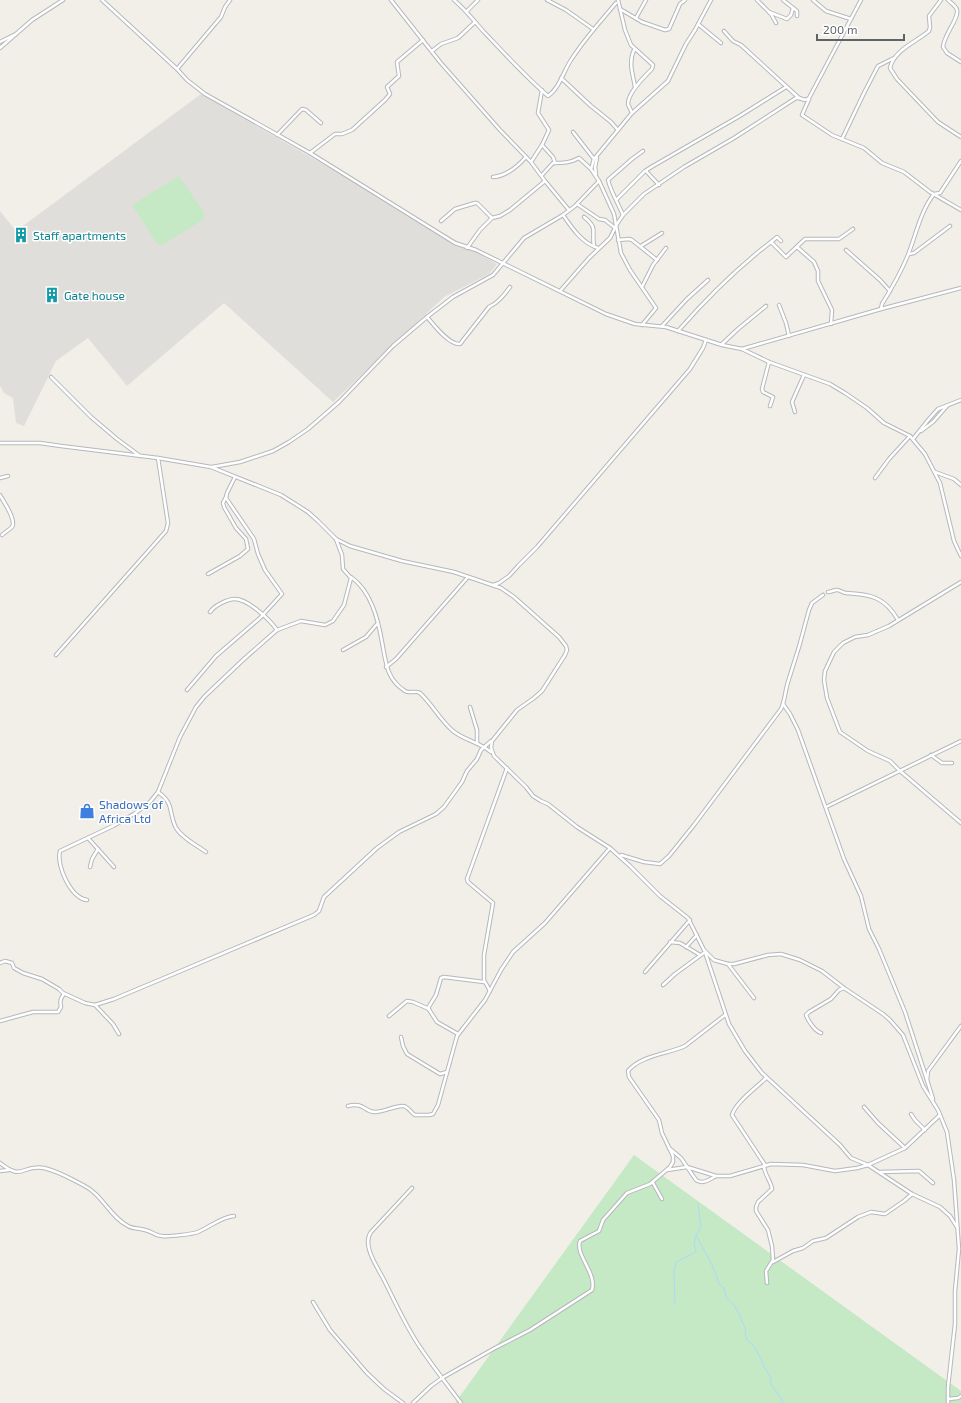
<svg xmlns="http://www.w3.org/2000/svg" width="961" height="1403" viewBox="0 0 961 1403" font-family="'Exo 2',sans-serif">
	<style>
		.industrial { fill: #e0deda }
		.green { fill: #c5e8c5 }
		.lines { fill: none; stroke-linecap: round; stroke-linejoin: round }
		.stream { stroke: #aadaff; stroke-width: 1 }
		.minor-casing { stroke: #b5b8bc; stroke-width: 4.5 }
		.minor { stroke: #fff; stroke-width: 2.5 }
		.labels { text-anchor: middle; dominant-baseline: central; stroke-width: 3; stroke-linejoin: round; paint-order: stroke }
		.culture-label { font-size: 12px; fill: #0d838f; stroke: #fff; text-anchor: start }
		.shop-label { font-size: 12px; fill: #366cbe; stroke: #fff; text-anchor: start }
	</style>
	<rect width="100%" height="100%" fill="#f1efe8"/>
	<path class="industrial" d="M201,94l296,170 -8,10 -45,23 -111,105 -109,-99 -97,83 -39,-48 -32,23 -32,65 -8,-3 -3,-25 -9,-5 -4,-7v-175l16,20z"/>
	<g class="green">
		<path d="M179,176l25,37v6l-43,27 -5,-4 -24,-37z"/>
		<path d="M634,1155l327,236v12h-506z"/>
	</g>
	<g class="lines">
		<g class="stream">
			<path d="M698,1204l3,23 -5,8 18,34 5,15 5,4 2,9 8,8 4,7 7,16 1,11 8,7 8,15 2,6 7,11v6l10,14 2,5"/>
			<path d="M675,1303l-1,-32 2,-9c6,-4 15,-6 20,-11l-2,-7 2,-8"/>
		</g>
		<defs>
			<g id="minor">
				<path d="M102,0l75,69 10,11 18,14 105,59 145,90 21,7 130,64 29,10 31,3 56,18 20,4 27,13 61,22 15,9 22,15 17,15 26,13 15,18 15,29 14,58 7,15"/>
				<path d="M391,0l49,62 60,68 31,32 14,19 24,29"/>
				<path d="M454,0c12,10 20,21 30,32 21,22 42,45 64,64 12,-8 16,-27 25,-39 13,-20 28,-36 43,-54"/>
				<path d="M547,0l19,10 27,19"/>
				<path d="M618,0l7,30 6,15 22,20 -1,4c-7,7 -24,23 -24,35 1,3 3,6 4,9"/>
				<path d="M757,0l14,14 5,9"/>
				<path d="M783,0l14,11v5"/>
				<path d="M813,0l13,11 25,8"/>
				<path d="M941,0l-12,16 1,11 -1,4c-13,11 -35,19 -39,37l7,11 41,43 23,15"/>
				<path d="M948,0c3,3 8,6 9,10 2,9 -13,24 -14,37l4,6 14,9"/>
				<path d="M620,9l22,13 23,8 4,-1 11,-25 5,-4"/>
				<path d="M467,11l11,-11"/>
				<path d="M769,12l18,7 4,-4 2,-7"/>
				<path d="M636,18l10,-18"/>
				<path d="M698,24l23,19"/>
				<path d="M724,31l9,10 8,4 58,53"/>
				<path d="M0,42l16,-8"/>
				<path d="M0,48l32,-28 31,-20"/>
				<path d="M634,50c-6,13 -1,24 1,37"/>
				<path d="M432,51l9,-7 17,-6 17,-16"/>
				<path d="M177,69l44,-52 4,-10 5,-7"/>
				<path d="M561,78l30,28 20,16 7,8"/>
				<path d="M542,90l-4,23 11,17 -7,15 11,12 2,6"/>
				<path d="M809,99l-7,16 30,20 32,13 18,15 22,9 26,20 31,18"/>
				<path d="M573,132l21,27"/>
				<path d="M277,135l25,-26 4,1 15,13"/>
				<path d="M842,139l23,-48 13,-25 16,-8"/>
				<path d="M310,153l25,-19h7l10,-4 33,-30 5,-6 -3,-7 12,-11 -2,-14 26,-22"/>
				<path d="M531,162l11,-17"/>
				<path d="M646,171l13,14"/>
				<path d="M596,174l-1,-7 2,-9"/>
				<path d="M542,175l11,-12c10,0 17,0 26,-5l12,11"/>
				<path d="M493,177c13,-1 25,-11 33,-20"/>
				<path d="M599,181l15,33 7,39 9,17 26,38 -14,17"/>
				<path d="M617,199l28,-28 8,-5 85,-49 48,-30"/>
				<path d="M577,204l22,15 6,1 10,8"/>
				<path d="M563,215c9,13 19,28 35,33"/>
				<path d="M623,215c-5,-12 -12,-23 -15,-35l24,-21 11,-8"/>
				<path d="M584,217c15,12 7,14 10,29"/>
				<path d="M441,221l14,-12 20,-6h2l15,15"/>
				<path d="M618,240l11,-1 3,1 25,20"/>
				<path d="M771,242l6,-5 4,4"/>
				<path d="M641,246l21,-13"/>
				<path d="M797,247l17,15 4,9v10l14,29 -1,14"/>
				<path d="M467,248l13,-18 12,-12 8,-2 10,-6 35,-29"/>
				<path d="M846,250l34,30 10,11"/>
				<path d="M909,254l5,-1 36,-27"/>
				<path d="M642,287l11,-22 13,-17"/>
				<path d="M560,291l29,-33 21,-20 7,-14 6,-9 21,-21 40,-27 50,-29 62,-40h3l6,2 4,-2 52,-98"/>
				<path d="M779,305l7,18 3,13"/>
				<path d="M881,309l1,-5c10,-16 19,-32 26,-49 8,-20 12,-43 26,-61l6,-1 21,-32"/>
				<path d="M427,317c7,8 22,28 33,27l29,-37c9,-4 15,-12 21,-20"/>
				<path d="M662,326l25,-27 21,-19"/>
				<path d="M678,331c28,-32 59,-63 93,-89l15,15 19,-18h34l14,-10"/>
				<path d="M722,344l16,-15 28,-23"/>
				<path d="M742,349l139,-40 80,-21"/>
				<path d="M769,362l-7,27 1,3 10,5 -3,9"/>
				<path d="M51,377l40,40 26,22 23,17"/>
				<path d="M795,412l-3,-10 12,-27"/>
				<path d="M921,431l12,-9 14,-16"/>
				<path d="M913,439l16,-20 9,-10 23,-9"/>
				<path d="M0,443h40l21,3 97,12 53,9 70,28 27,17 10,9 18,18 6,16 1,14 8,9 -7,27 -11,16 -8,4 -24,-4 -24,9 -33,29 -39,37 -9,11 -16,30 -22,55 -8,10 -16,12 -21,12 -53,25c-4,15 11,47 27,49"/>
				<path d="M212,467l28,-5 33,-11 16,-9 19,-13 31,-27 54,-56 34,-29 26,-20 40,-22 31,-37 39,-23 12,-9 24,-25 -8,-12 3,-10 38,-46 36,-32 18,-37 9,-14 16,-30"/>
				<path d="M935,472l19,7 7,6"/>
				<path d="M0,478l8,-2"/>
				<path d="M875,478l14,-19 21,-23"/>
				<path d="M0,495c3,6 17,25 12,32 -3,3 -7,5 -10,8"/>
				<path d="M336,539l14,7 52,15 52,11 47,16 13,9 45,40 7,9 1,4 -2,5 -23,36 -8,7 -17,12 -25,31 -1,7 3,8 32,31 7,9 8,5 7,3 29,23 33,21 20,18 30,30 28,22 16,32 10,10 14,4h6l34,-9 13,-1 19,6 22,11 22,17 39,26 7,6 13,15 20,51 15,24 9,22 7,48 5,69 -4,42v33l-7,63v16"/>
				<path d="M208,574l32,-18 8,-7 -2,-10 -10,-11 -12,-21 -1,-4 3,-6"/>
				<path d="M351,577c20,14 27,42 31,65 4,20 4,37 23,49 5,3 10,-1 15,2 12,11 20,27 33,38 11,9 26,11 38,21"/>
				<path d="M961,582l-72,44 -21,9 -13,2 -12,6 -9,9 -9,19 -1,9 3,18 13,34 28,19 22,10 9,9 62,53"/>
				<path d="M493,585l6,-2 10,-7 10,-11 18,-18 153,-178 13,-21 3,-8"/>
				<path d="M828,592c3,0 6,-2 9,-2 3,0 6,3 9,3 24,1 39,4 52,27"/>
				<path d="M210,612c4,-6 17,-13 25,-13 13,0 35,21 42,31"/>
				<path d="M343,650l23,-13 11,-13"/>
				<path d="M56,655l95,-107 15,-17 2,-8 -10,-65"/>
				<path d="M386,667l10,-8 72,-82"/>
				<path d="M187,690l29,-34 44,-38 22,-24 -17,-24 -7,-16 -4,-15 -28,-41 1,-5 8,-16"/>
				<path d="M783,704l7,10 8,16 46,129 17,37 8,33 10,20 26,63 22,68"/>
				<path d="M470,707l7,23v13"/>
				<path d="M931,755l11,8h10"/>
				<path d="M158,792c17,12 10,20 18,36 6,10 20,17 30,24"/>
				<path d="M826,807l135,-66"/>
				<path d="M88,838l26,29"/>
				<path d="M621,855l23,7 16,2 9,-8 25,-31 87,-116c4,-8 4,-18 7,-27 8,-24 15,-48 21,-72l3,-7 11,-8"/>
				<path d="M90,867l2,-8 6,-10"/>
				<path d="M670,942l10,1 20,12"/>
				<path d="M686,947l11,-12"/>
				<path d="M705,952l24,72 16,27 17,22 78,72 11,13 17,7 44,29 28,13 10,9 7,11"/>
				<path d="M0,963l5,-2 7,2 2,5 9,5 19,6 17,10 4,4 22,10 10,2 19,-6 200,-84 5,-4 5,-14 53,-49 22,-16 37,-18 8,-7 18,-25 5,-11 10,-12 4,-9 10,-9"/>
				<path d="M728,964l26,34"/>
				<path d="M645,972l45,-52"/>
				<path d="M663,985l12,-11 30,-22"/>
				<path d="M490,991l-6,-11v-25l9,-52 -25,-21 -1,-3 40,-111"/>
				<path d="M95,1005l18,19 6,10"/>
				<path d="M389,1016l18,-15 6,1 16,7"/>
				<path d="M0,1021l33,-9h25l3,-5c-1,-6 -1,-8 3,-13"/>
				<path d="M821,1033c-6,-2 -13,-12 -15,-18l3,-3 22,-13 8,-9 5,-2"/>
				<path d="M458,1034l-21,-12 -9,-14 8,-13 5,-17 3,-1 40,5"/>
				<path d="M401,1037l2,9 4,8 33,20 7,-2"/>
				<path d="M933,1099l-6,-19 1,-9 33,-45"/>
				<path d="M348,1106c17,-4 16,6 27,6 9,0 22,-7 28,-6 5,0 8,7 12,9h14l4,-1 5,-9 19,-69 28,-36 16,-30 12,-18 32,-29 65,-75"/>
				<path d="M864,1107l14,16 27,25"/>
				<path d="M911,1114l4,6 10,10"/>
				<path d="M669,1148l12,10 15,22c7,5 14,-1 20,-4"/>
				<path d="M0,1163c24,19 21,1 44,5 14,3 27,11 39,17 19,9 27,32 45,41 5,3 11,2 17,4 6,1 11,6 17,6 6,1 31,-2 36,-4 12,-5 23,-15 36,-16"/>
				<path d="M765,1165l-33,-50c4,-13 24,-27 34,-37"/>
				<path d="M764,1166c0,8 7,15 8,23l-14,13 -2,5v4l12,19 4,16 1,14 -7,11 1,12"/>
				<path d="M667,1170l20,-3 29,9h14l41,-12 32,1 32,6 22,-3 11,-3 37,-17 35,-33"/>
				<path d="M0,1171l9,-1"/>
				<path d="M880,1172l39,-1 14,12"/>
				<path d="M653,1183l9,16"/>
				<path d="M412,1188l-41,44c-10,14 8,37 14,50 10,20 19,40 31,59 14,22 30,42 45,62"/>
				<path d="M773,1262l20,-11 10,-3 10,-7 13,-3 32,-21 13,-5 14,2 19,-13 8,-7"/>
				<path d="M313,1302l17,28 37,43 17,16 19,14"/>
				<path d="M948,1399l10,-1 3,-2"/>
				<path d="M413,1403l18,-17 11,-8 53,-30 35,-18 62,-40c5,-17 -17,-35 -12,-49l19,-10 4,-11 24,-27 23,-9 20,-17 3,-5v-6l-11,-23 -3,-13 -30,-43 -1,-6c13,-16 40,-17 57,-25l40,-31"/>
			</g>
		</defs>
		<use href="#minor" class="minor-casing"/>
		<use href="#minor" class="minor"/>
	</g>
	<defs>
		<symbol id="building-bare" viewBox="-9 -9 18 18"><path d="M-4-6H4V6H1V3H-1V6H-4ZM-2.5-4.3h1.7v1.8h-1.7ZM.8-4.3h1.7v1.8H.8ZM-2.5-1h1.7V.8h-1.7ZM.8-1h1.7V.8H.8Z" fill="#0f9aa8" stroke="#fff" stroke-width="2.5" paint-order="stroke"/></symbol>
		<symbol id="shop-bare" viewBox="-9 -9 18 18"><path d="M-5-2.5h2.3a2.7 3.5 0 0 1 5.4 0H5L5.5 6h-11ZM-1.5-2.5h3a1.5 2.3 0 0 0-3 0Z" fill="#3f7fe0" stroke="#fff" stroke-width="2.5" paint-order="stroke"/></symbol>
	</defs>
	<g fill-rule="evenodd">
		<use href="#building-bare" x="10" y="224" width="22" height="22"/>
		<use href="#building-bare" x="41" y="284" width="22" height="22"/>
		<use href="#shop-bare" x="76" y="800" width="22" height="22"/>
	</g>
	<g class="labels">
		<g class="culture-label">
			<text x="33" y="235">Staff apartments</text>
			<text x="64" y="295">Gate house</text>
		</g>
		<g class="shop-label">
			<text x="99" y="804">Shadows of<tspan x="99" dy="14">Africa Ltd</tspan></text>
		</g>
	</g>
	<path d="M817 34v6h87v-6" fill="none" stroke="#5f6368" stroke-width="2"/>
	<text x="823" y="34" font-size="12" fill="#5f6368" stroke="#ffffff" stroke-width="3" paint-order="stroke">200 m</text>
</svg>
